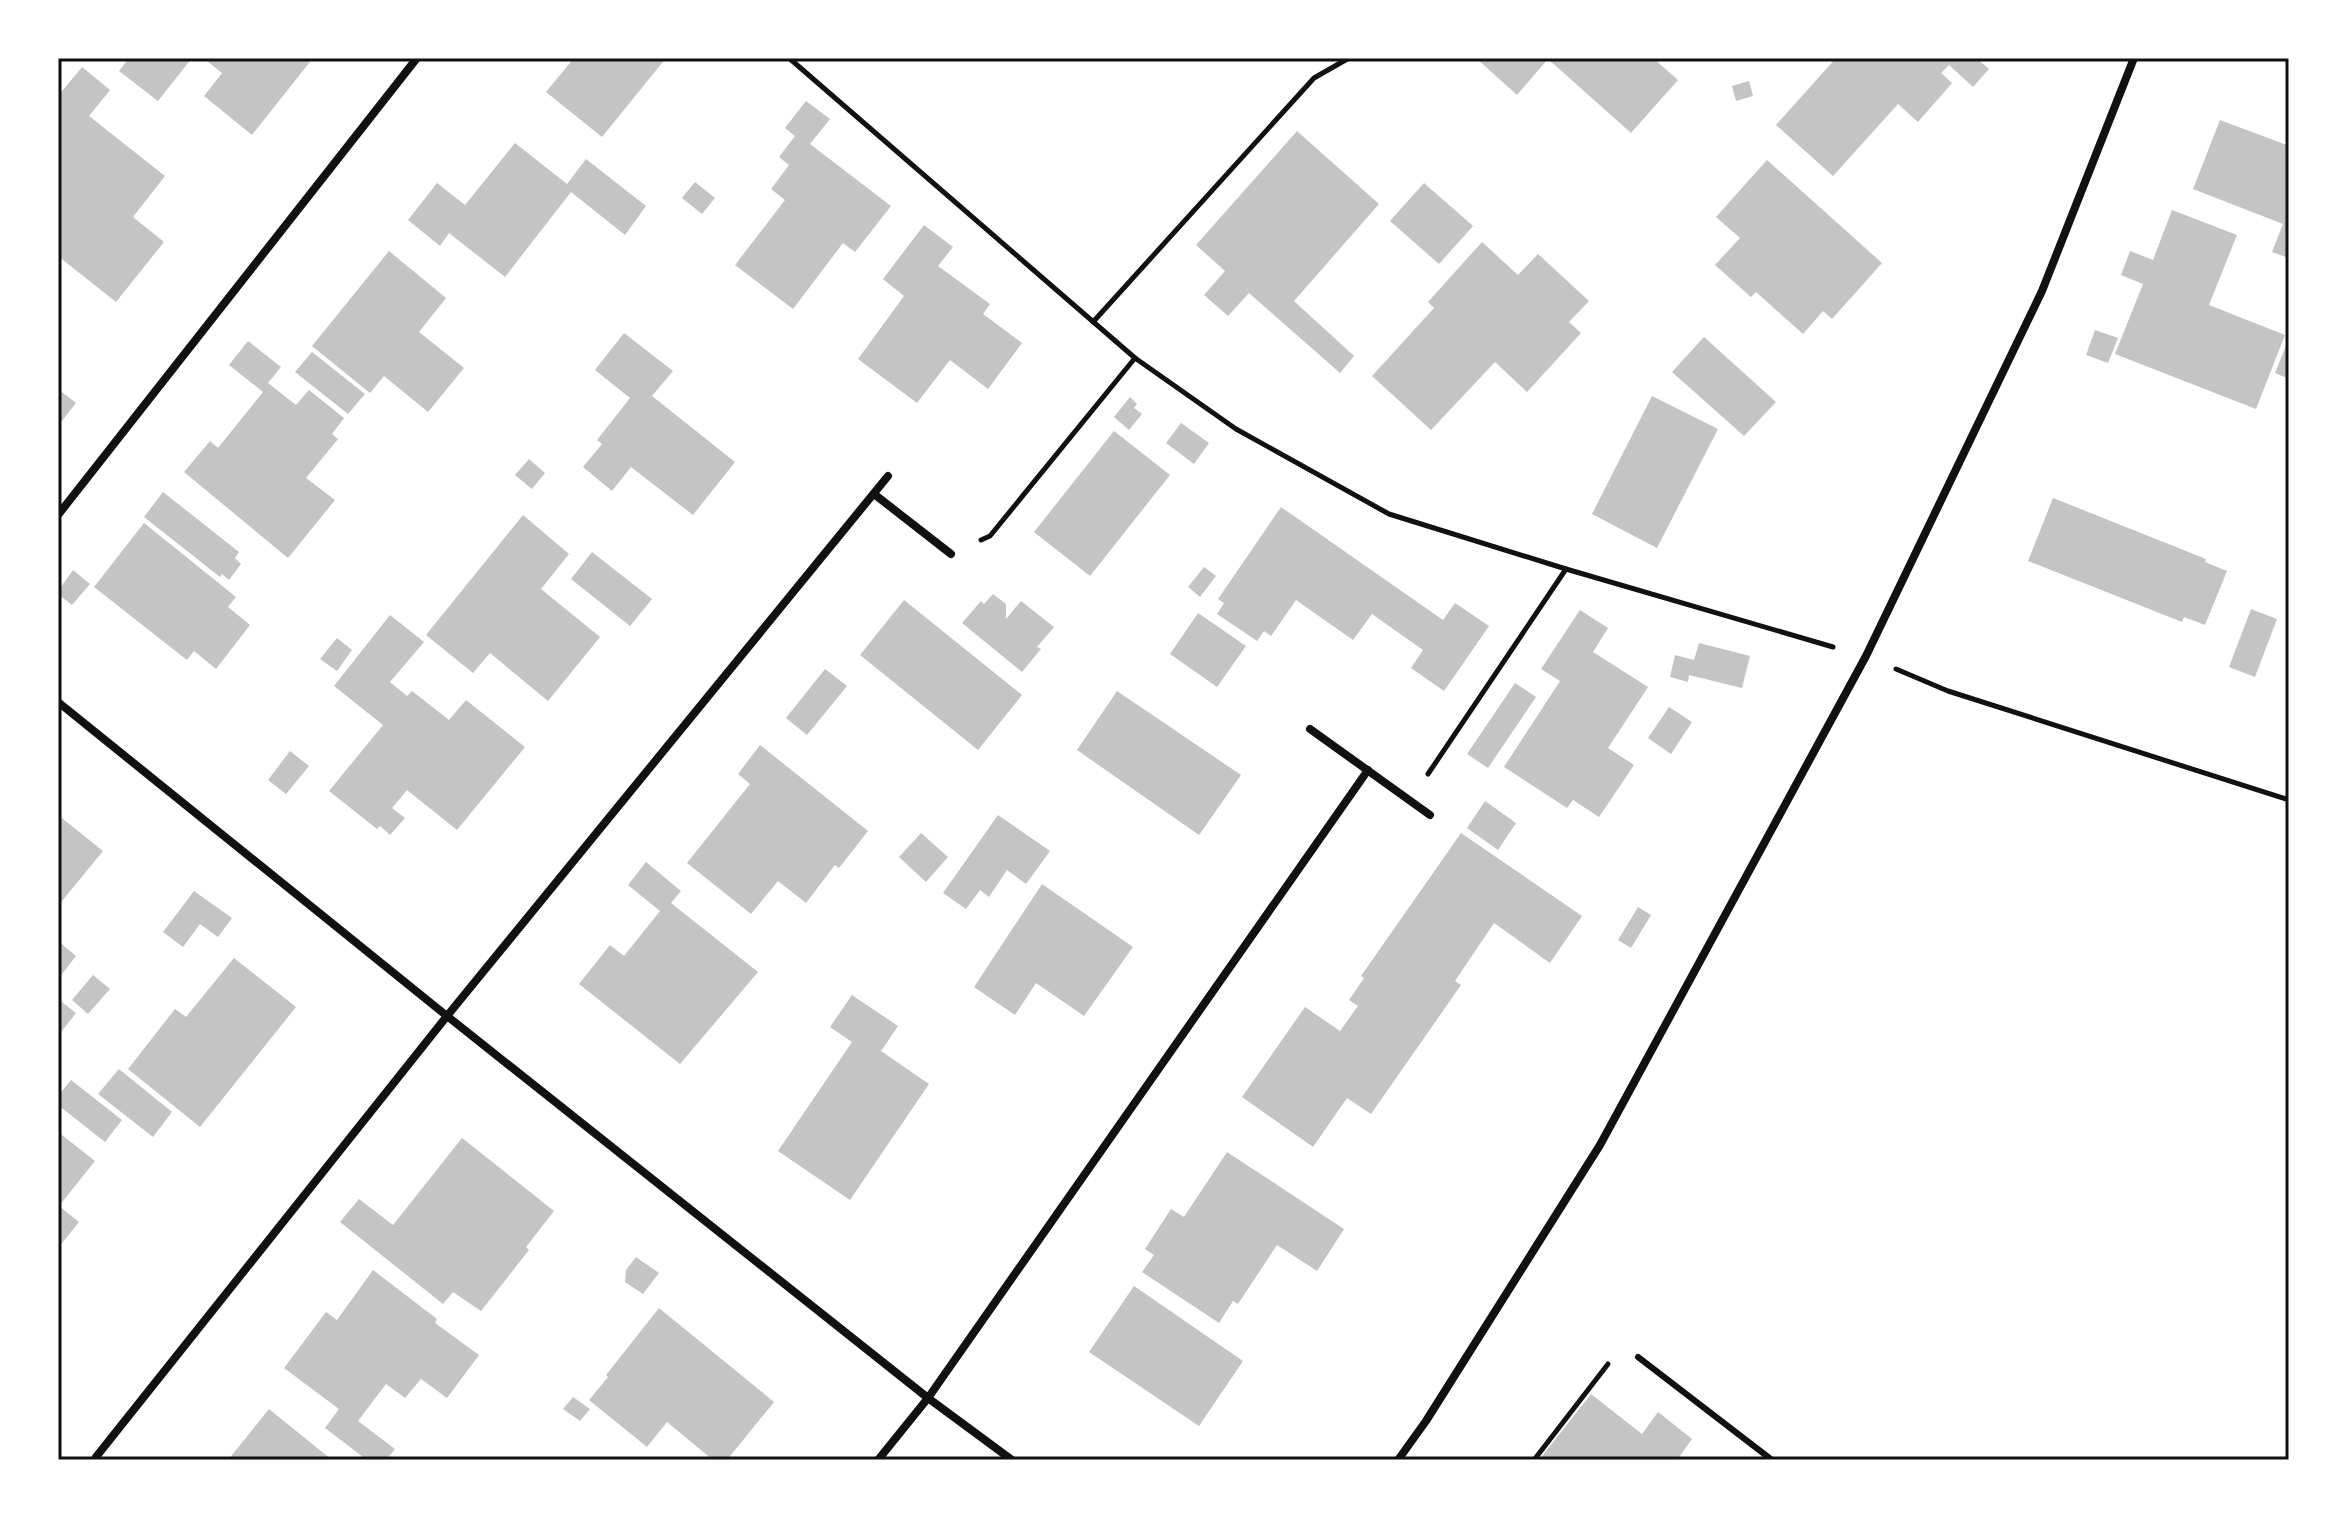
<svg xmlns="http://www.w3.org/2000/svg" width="2347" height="1518" viewBox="0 0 2347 1518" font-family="'Open Sans',sans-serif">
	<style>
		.building { fill: #c4c4c4 }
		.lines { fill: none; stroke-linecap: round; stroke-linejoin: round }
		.path { stroke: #111; stroke-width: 5 }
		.service { stroke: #111; stroke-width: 6 }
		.minor { stroke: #111; stroke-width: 8 }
		.neatline { fill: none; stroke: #111; stroke-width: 3 }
	</style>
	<rect width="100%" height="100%" fill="#fff"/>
	<g class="building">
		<path d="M129,58h63l-34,43 -39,-30z"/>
		<path d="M203,58h110l-61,77 -48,-39 18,-23z"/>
		<path d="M574,58h92l-64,79 -56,-45z"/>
		<path d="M1476,58h177l25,22 -47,53 -83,-74 -31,36z"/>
		<path d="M1836,58h140l13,11 -16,18 -24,-22 -8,8 11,10 -34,39 -20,-18 -65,72 -57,-51z"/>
		<path d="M82,67l28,23 -21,26 76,60 -32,41 31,25 -48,60 -58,-46v-160z"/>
		<path d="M1749,81l4,15 -17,5 -4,-15z"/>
		<path d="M806,101l24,18 -20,25 81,62 -36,46 -12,-9 -50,66 -58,-44 50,-65 -14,-11 18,-24 -10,-8 16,-21 -10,-8z"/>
		<path d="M2220,120l69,26v112l-17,-6 11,-28 -90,-35z"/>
		<path d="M1297,131l82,73 -85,97 60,55 -14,17 -91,-80 -21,23 -24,-21 21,-24 -29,-26z"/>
		<path d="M515,143l52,41 19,-25 60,47 -21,29 -54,-43 -66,85 -56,-44 -9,13 -32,-26 29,-37 28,22z"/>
		<path d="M1767,160l115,103 -50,56 -9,-8 -20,23 -47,-42 -5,5 -36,-32 25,-27 -24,-21z"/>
		<path d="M695,182l20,16 -13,16 -20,-16z"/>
		<path d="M1424,183l49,43 -34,38 -49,-43z"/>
		<path d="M2172,210l65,25 -28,70 76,30 -29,74 -141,-55 28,-70 -22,-9 9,-24 23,9z"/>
		<path d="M924,225l29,22 -15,19 52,38 -7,10 39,29 -34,46 -38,-29 -33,43 -59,-44 46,-63 -21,-17z"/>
		<path d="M1482,242l36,33 20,-21 51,47 -20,21 12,11 -54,59 -32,-30 -64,68 -59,-54 62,-68 -6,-6z"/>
		<path d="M389,251l57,47 -27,34 45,36 -36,44 -44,-36 -14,17 -58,-47z"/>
		<path d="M2095,330l23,8 -10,25 -22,-8z"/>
		<path d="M624,333l49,38 -21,25 83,66 -42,53 -62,-48 -19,24 -29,-24 19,-23 -5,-4 33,-42 -35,-28z"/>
		<path d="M1704,337l72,65 -32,34 -72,-64z"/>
		<path d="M2289,338v41l-14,-6z"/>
		<path d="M248,341l33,26 -13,16 28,22 13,-15 35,28 -12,16 6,5 -32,39 29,22 -47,58 -104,-86 26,-31 8,7 45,-56 -34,-27z"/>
		<path d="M312,352l53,42 -17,20 -53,-42z"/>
		<path d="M58,389l18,14 -18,23z"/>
		<path d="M1652,396l66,33 -61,119 -65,-34z"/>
		<path d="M1130,397l7,7 -3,4 8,6 -13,16 -15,-13z"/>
		<path d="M1181,423l28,20 -15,21 -28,-21z"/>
		<path d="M1114,431l56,44 -80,101 -56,-44z"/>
		<path d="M529,459l16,14 -13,16 -17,-14z"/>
		<path d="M163,492l76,60 -4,6 6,6 -12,16 -7,-6 -2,3 -76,-60z"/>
		<path d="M2053,498l153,61 -1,3 22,9 -22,54 -21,-8 -2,5 -154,-61z"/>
		<path d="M1281,507l162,113 12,-17 34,23 -45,65 -33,-23 12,-18 -51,-36 -19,26 -57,-40 -25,36 -7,-5 -7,10 -40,-27 7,-11 -6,-4z"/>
		<path d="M523,515l46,39 -28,35 59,48 -52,64 -58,-48 -17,20 -47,-38z"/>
		<path d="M144,523l92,74 -8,10 22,18 -34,44 -22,-18 -7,9 -93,-73z"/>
		<path d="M592,552l60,47 -22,27 -59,-47z"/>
		<path d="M1204,567l12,9 -16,21 -12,-10z"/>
		<path d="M73,570l17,14 -18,21 -14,-11v-3z"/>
		<path d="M993,594l13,10v15l15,-18 33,26 -17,20 4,2 -19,23 -60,-49 19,-22 3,3z"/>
		<path d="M904,600l118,95 -44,55 -118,-95z"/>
		<path d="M2251,609l26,10 -22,58 -26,-10z"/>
		<path d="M1580,610l28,18 -15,24 55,35 -40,61 26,17 -35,52 -26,-17 -6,8 -63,-41 56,-86 -19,-12z"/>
		<path d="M1198,613l48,33 -29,41 -47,-33z"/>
		<path d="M390,615l34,27 -34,40 17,14 5,-5 37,29 17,-20 59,47 -68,83 -50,-40 -15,18 13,10 -15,17 -10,-9 -3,3 -48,-38 54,-66 -49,-39z"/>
		<path d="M337,638l15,12 -15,21 -17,-12z"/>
		<path d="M1699,643l51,13 -8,32 -53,-13 -1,7 -18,-5 5,-22 19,5z"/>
		<path d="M825,669l22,17 -40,49 -21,-17z"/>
		<path d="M1515,683l21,14 -48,71 -21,-14z"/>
		<path d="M1117,691l124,84 -42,60 -122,-85z"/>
		<path d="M1669,707l23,15 -21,32 -23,-16z"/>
		<path d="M760,745l108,86 -29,37 -4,-3 -29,38 -28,-22 -27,33 -64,-51 63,-79 -12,-10z"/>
		<path d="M290,751l19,15 -23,28 -18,-14z"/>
		<path d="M1485,801l31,22 -18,27 -31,-22z"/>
		<path d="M58,815l45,36 -45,55z"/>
		<path d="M998,815l52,36 -24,33 -19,-14 -18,27 -9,-7 -14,19 -23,-16z"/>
		<path d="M921,833l27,24 -22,25 -27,-25z"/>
		<path d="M1461,833l121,83 -32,47 -56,-40 -39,58 6,4 -90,129 -24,-16 -34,49 -71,-50 63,-90 35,24 18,-25 -9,-6 15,-22 -3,-2z"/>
		<path d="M646,862l35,29 -10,12 87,69 -78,92 -101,-80 31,-39 14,11 36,-45 -32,-26z"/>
		<path d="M1042,884l91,63 -49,69 -48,-33 -21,32 -41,-28z"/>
		<path d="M194,891l38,27 -14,19 -18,-13 -17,23 -20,-15z"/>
		<path d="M1638,907l13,8 -20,33 -13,-8z"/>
		<path d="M58,941l18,15 -18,23z"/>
		<path d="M234,958l62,49 -96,120 -72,-58 47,-60 11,8z"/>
		<path d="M93,975l17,14 -22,25 -16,-14z"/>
		<path d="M852,995l46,31 -17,25 48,33 -79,116 -72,-49 74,-109 -22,-15z"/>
		<path d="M58,999l18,14 -18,23z"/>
		<path d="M119,1069l53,43 -19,25 -55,-43z"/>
		<path d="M71,1080l51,40 -17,22 -47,-37v-9z"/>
		<path d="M58,1132l37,29 -36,45 20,16 -21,26z"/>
		<path d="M462,1138l92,73 -28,36 3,3 -48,61 -28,-19 -10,12 -103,-82 19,-23 34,26z"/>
		<path d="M1227,1152l117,77 -27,42 -40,-26 -39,59 -5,-3 -14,22 -77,-51 12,-17 -9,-6 26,-40 13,8z"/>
		<path d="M636,1257l23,16 -16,21 -18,-12 1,-12z"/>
		<path d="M373,1270l64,49 -2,4 44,32 -32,43 -26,-19 -16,19 -19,-14 -28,37 37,28 -9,11h-19l-42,-32 14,-19 -55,-41 42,-56 11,8z"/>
		<path d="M1134,1286l109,75 -44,65 -110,-74z"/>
		<path d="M659,1308l115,94 -47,58h-14l-46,-38 -20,25 -58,-47 19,-23 -2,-2z"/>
		<path d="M1591,1394l51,40 16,-22 34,27 -15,21h-138z"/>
		<path d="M573,1397l17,12 -10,12 -17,-12z"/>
		<path d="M269,1409l63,51h-104z"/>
	</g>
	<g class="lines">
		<g class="path">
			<path d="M789,58l346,300 101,71 153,85 177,55 267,78"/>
			<path d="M1093,322l221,-244 35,-20"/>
			<path d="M981,540l9,-4 145,-178"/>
			<path d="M1896,669l52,22 341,109"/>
			<path d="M1428,774l138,-205"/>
			<path d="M1534,1460l74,-96"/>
		</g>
		<path class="service" d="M1638,1357l134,103"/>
		<g class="minor">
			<path d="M874,494l77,60"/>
			<path d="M58,515l359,-457"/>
			<path d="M58,702l389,314 481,382 84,62"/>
			<path d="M1310,729l120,86"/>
			<path d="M96,1457l351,-441 441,-540"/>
			<path d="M878,1460l50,-62 440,-628"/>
			<path d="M1398,1460l28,-39 174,-276 266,-489 176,-365 92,-233"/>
		</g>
	</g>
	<rect width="2347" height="1518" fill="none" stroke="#ffffff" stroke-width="120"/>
	<rect x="60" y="60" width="2227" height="1398" class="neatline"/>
</svg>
